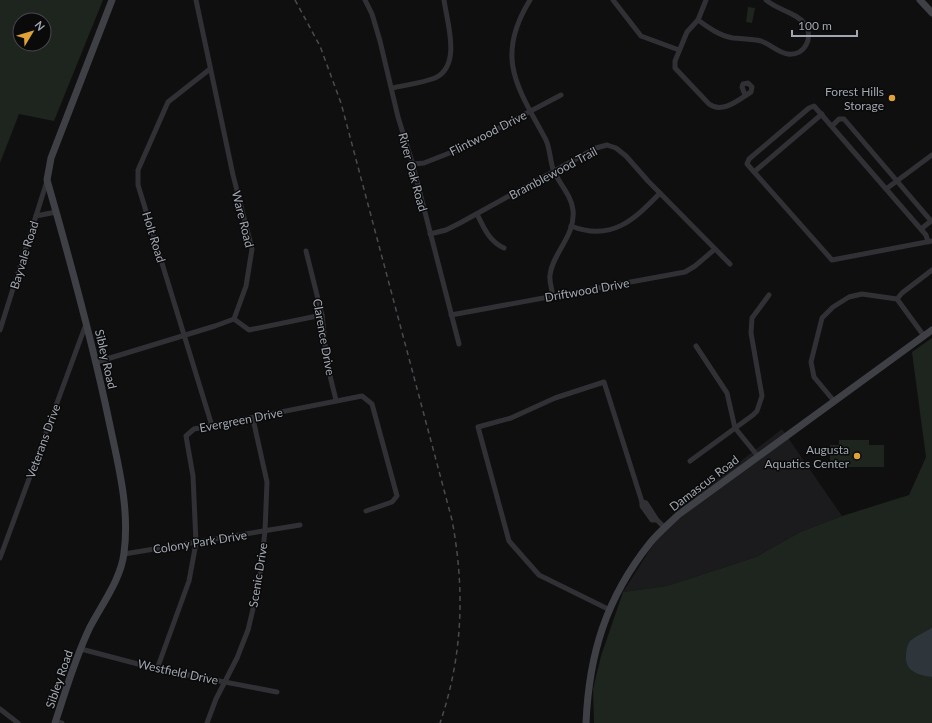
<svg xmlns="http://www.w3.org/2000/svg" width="932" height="723" viewBox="0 0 932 723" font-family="Lato,sans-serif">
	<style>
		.built { fill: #1b1b1d }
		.green { fill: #1e241e; fill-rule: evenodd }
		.water { fill: #2e363c }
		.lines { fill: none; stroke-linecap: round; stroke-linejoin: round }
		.street { stroke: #313135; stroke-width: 5 }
		.secondary { stroke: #3f4045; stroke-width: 7 }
		.rail { stroke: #4a4b50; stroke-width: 1.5; stroke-dasharray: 5 4; stroke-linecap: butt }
		.poi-dot { fill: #e0a137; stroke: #0a0a0b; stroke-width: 1.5 }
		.labels { text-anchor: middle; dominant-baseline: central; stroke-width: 3; stroke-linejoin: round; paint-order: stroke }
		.poi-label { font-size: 12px; fill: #a1a7b0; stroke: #0a0a0b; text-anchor: end }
		.street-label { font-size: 12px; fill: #a1a7b0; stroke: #0a0a0b }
	</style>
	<rect width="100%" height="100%" fill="#0f0f10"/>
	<path class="built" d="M782,429l60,87 -42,16 -44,25 -89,29 -44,6 28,-44 32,-42z"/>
	<g class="green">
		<path d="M0,0h103l-49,121 -35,-7 -19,49zM20,20h24v24h-24z"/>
		<path d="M748,7l7,1 -3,15 -6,-1z"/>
		<path d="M932,338v385h-338l-1,-34 8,-33 22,-64 44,-6 89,-29 44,-25 42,-16 67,-21 17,-38 -14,-105z"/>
		<path d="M839,440h30v5h15v22h-54v-22h9z"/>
	</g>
	<path class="water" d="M932,628v49c-13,-2 -27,-5 -26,-21 0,-5 1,-11 4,-15 6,-5 15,-9 22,-13z"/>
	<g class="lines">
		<g class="street">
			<path d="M365,0l7,14 8,27 18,76 14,45 47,182"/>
			<path d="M530,0c-36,58 -12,88 16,140 4,9 4,20 7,29 6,15 18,25 20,41 3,25 -21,44 -23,65 -1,7 2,14 3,21"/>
			<path d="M613,0l28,36 38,14"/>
			<path d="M706,0l-8,20 -11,12 -12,29v7l34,36c14,10 29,-4 42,-12l1,-5 -4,-4 -5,1 -1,3 3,8"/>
			<path d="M698,20c11,8 22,16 35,18 9,1 19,1 28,3 9,3 18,12 27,13 17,2 26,-17 17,-30 -9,-12 -28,-14 -39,-24"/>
			<path d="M210,69l-42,33 -30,68v15l74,241"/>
			<path d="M392,88c14,-3 30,-5 43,-10 27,-12 12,-56 9,-78"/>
			<path d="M832,126l7,-7h5l87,102 -10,8"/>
			<path d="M413,164l11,-1 33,-13 104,-55"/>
			<path d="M754,172l68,-58"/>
			<path d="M886,189l46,-34"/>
			<path d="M477,214c7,14 12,27 27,34"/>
			<path d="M36,216l20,-4"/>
			<path d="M571,226c40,16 63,-6 89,-33"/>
			<path d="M430,234l16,-4 14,-7 136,-75 11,-3 9,3 10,8 22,25 82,83"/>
			<path d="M928,242l-2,-7 -112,-129 -5,2 -60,51 -2,5 85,96 100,-19"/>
			<path d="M306,251l16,64 5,49 9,36"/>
			<path d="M897,299l5,-6 30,-23"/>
			<path d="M451,315l234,-43 10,-6 20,-17"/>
			<path d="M234,319l15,11 73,-15"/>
			<path d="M0,330l47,-149"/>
			<path d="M696,346l31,47 8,35 22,27"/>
			<path d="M97,362l118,-36 19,-7 12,-33 6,-37 -19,-74 -37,-175"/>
			<path d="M834,401l-20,-24 -3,-15 11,-44 11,-11 16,-10 13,-3 35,5 27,37"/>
			<path d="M690,461l63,-46 4,-4 5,-15 -11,-63 1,-15 17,-23"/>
			<path d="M657,520h-5l-10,-14v-4l4,1 11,17 8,8"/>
			<path d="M124,554l176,-29"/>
			<path d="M0,558l86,-234"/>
			<path d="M610,610l-71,-35 -30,-34 -31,-114 33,-9 44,-20 49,-16 38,120"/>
			<path d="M81,649l76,20 120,23"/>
			<path d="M157,669l32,-88 7,-38 -3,-67 -7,-40 8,-7 168,-33 10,8 25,92 -5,6 -26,9"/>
			<path d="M0,709l18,14"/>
			<path d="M55,722l7,1"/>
			<path d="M207,723l9,-24 21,-41 11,-28 11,-46 6,-53 2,-49 -14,-63"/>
		</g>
		<g class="secondary">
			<path d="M920,0l12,13"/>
			<path d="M55,723c11,-33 20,-65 35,-96 12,-23 31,-48 34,-74 6,-45 -6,-89 -15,-132 -17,-81 -39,-161 -62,-241l4,-22 61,-158"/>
			<path d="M586,723c3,-69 20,-125 64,-180 8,-10 19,-19 28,-28l254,-185"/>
		</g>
		<path class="rail" d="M295,0l25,46 21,57 111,417c13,69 11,136 -12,203"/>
	</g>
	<g class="poi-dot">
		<circle cx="892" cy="98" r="4"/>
		<circle cx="857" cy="456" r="4"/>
	</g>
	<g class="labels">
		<g class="poi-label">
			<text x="884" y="91">Forest Hills<tspan x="884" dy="14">Storage</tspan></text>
			<text x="849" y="449">Augusta<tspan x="849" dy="14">Aquatics Center</tspan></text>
		</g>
		<g class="street-label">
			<text transform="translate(488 133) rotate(-27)">Flintwood Drive</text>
			<text transform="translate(413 172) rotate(75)">River Oak Road</text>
			<text transform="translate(553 173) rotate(-28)">Bramblewood Trail</text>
			<text transform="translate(243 219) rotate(76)">Ware Road</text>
			<text transform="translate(154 237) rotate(73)">Holt Road</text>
			<text transform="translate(24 255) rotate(-73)">Bayvale Road</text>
			<text transform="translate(587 290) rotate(-10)">Driftwood Drive</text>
			<text transform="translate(324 337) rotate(80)">Clarence Drive</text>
			<text transform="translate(106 359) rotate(77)">Sibley Road</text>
			<text transform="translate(241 420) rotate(-11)">Evergreen Drive</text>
			<text transform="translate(43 441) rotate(-70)">Veterans Drive</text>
			<text transform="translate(704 483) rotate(-37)">Damascus Road</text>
			<text transform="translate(200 542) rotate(-9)">Colony Park Drive</text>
			<text transform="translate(258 575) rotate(-81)">Scenic Drive</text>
			<text transform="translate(178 672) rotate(12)">Westfield Drive</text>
			<text transform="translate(59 679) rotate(-71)">Sibley Road</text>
		</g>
	</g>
	<g transform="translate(32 32) rotate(52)"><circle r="19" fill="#0a0a0b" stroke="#46494d"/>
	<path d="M0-3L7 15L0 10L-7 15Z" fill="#e0a137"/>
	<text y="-6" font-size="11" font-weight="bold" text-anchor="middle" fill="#a1a7b0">N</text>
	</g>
	<path d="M792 30v6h65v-6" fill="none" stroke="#a1a7b0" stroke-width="2"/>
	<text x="798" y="30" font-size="12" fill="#a1a7b0" stroke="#0a0a0b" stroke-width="3" paint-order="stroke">100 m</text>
</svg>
